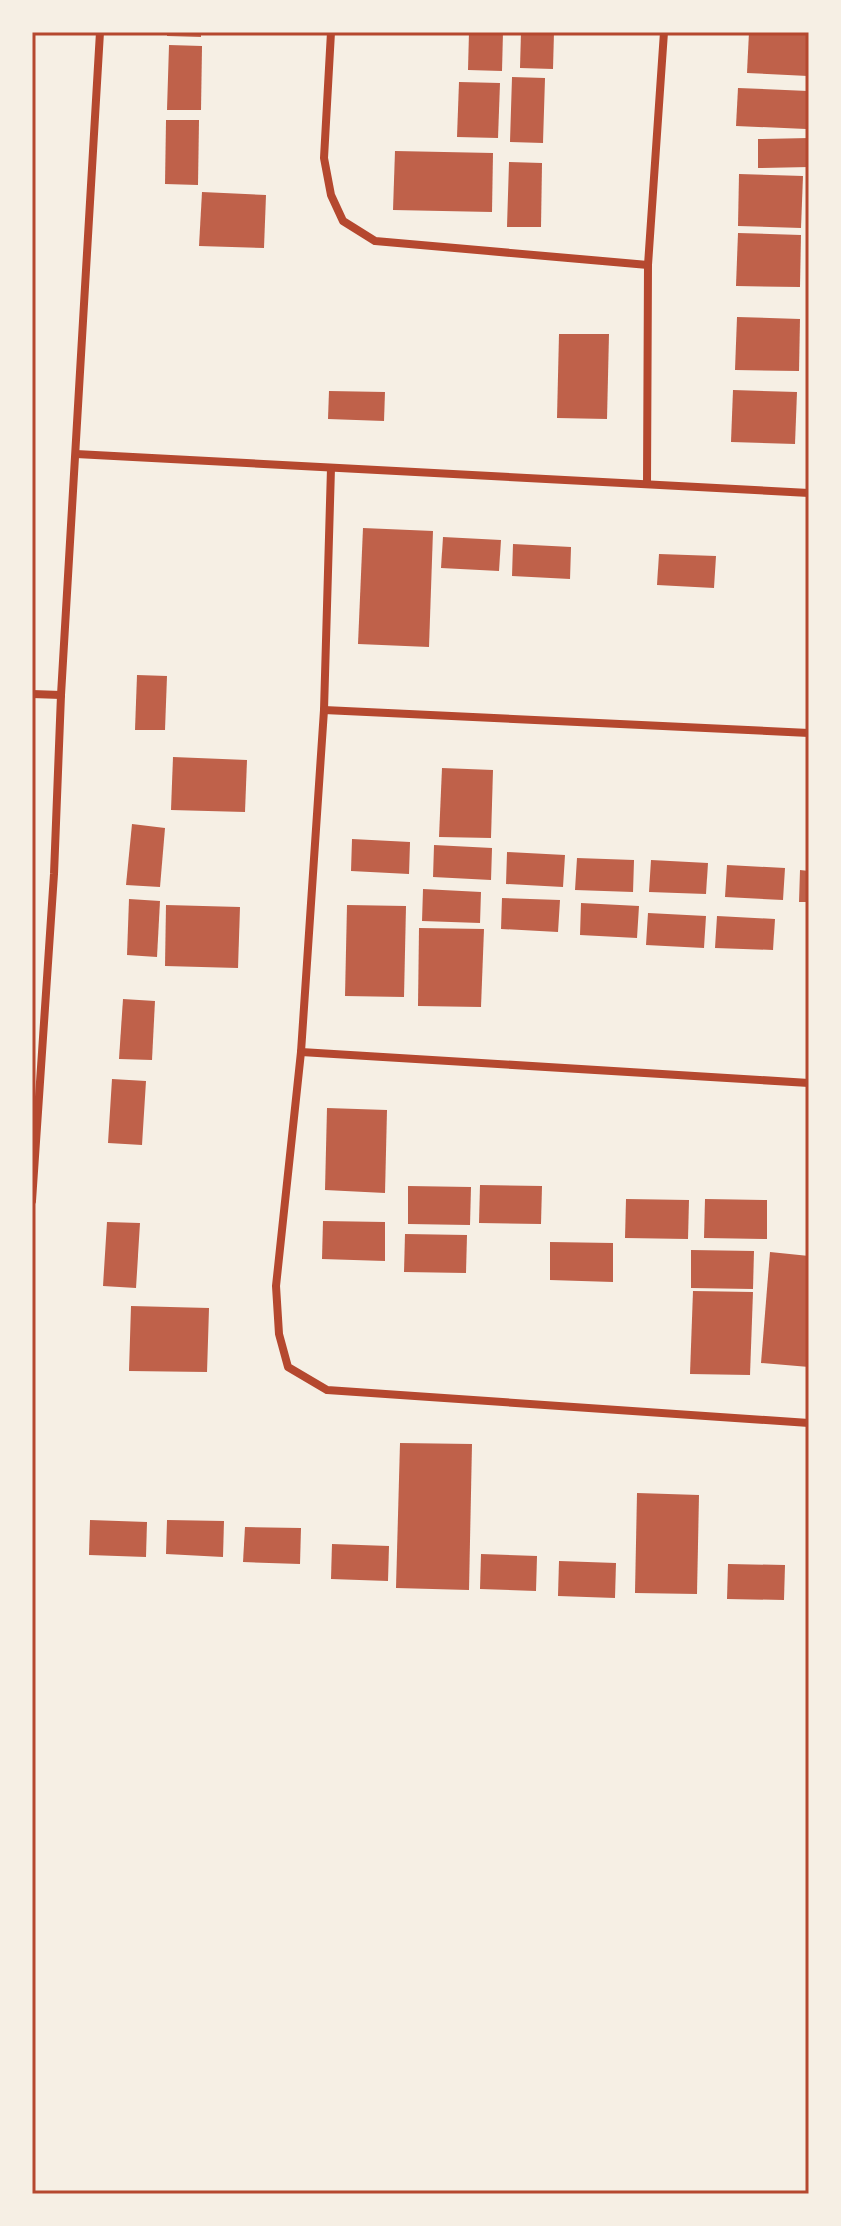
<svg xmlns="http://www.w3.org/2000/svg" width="841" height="2226" viewBox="0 0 841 2226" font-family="Roboto,sans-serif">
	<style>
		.building { fill: #bf614a }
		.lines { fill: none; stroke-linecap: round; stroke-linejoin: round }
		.minor { stroke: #b5482f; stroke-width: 8 }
		.neatline { fill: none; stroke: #b5482f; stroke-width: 3 }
	</style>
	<rect width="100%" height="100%" fill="#f6efe4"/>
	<g class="building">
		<path d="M167,32h34v5l-34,-1z"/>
		<path d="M469,32h34l-1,39 -34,-1z"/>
		<path d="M521,32h33l-1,37 -33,-1z"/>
		<path d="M749,32h60l-1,44 -61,-3z"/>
		<path d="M169,45l33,1 -1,64h-34z"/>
		<path d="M512,77l33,1 -2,65 -33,-1z"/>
		<path d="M459,82l41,1 -2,55 -41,-1z"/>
		<path d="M738,88l70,3 -2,38 -70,-3z"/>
		<path d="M166,120h33l-1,65 -33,-1z"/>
		<path d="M809,138v29l-51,1v-29z"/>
		<path d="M395,151l98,2 -1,59 -99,-2z"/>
		<path d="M509,162l33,1 -1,64h-34z"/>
		<path d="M739,174l64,2 -2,52 -63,-2z"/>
		<path d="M202,192l64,3 -2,53 -65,-2z"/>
		<path d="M738,233l63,2 -1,52 -64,-1z"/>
		<path d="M737,317l63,2 -1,52 -64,-1z"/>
		<path d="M559,334h50l-2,85 -50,-1z"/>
		<path d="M733,390l64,2 -2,52 -64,-2z"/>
		<path d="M329,391l56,1 -1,29 -56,-2z"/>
		<path d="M363,528l70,3 -4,116 -71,-3z"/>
		<path d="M443,537l58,3 -2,31 -58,-3z"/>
		<path d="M513,544l58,3 -1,32 -58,-3z"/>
		<path d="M659,554l57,2 -2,32 -57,-3z"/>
		<path d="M137,675l30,1 -2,54h-30z"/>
		<path d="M173,757l74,3 -2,52 -74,-2z"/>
		<path d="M442,768l51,2 -2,68 -52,-1z"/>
		<path d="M132,824l33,4 -5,59 -34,-2z"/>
		<path d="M352,839l58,3 -1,32 -58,-3z"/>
		<path d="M434,845l58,3 -1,32 -58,-3z"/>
		<path d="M507,852l58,3 -2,32 -57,-3z"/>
		<path d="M577,858l57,2 -1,32 -58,-2z"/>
		<path d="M651,860l57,3 -2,31 -57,-2z"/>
		<path d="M727,865l58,3 -2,32 -58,-3z"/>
		<path d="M800,870l9,1v31h-10z"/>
		<path d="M423,889l58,3 -1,31 -58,-2z"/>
		<path d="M502,898l58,2 -2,32 -57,-3z"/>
		<path d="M129,899l31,2 -3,56 -30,-2z"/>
		<path d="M581,903l58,3 -2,32 -57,-3z"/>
		<path d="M166,905l74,2 -2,61 -73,-2z"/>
		<path d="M347,905l59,1 -2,91 -59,-1z"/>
		<path d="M648,913l58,3 -2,32 -58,-3z"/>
		<path d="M717,916l58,3 -2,31 -58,-2z"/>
		<path d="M419,928l65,1 -3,78 -63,-1z"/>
		<path d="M123,999l32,2 -3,59 -33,-1z"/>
		<path d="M112,1079l34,2 -4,64 -34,-2z"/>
		<path d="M327,1108l60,2 -2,83 -60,-3z"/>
		<path d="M480,1185l62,1 -1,38 -62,-1z"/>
		<path d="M408,1186l63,1 -1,38 -62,-1z"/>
		<path d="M626,1199l63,1 -1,39 -63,-1z"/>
		<path d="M705,1199l62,1v39l-63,-1z"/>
		<path d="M323,1221l62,1v39l-63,-2z"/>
		<path d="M107,1222l33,1 -4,65 -33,-2z"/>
		<path d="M405,1234l62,1 -1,38 -62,-1z"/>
		<path d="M550,1242l63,1v39l-63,-2z"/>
		<path d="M691,1250l63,1 -1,38 -62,-1z"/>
		<path d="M770,1252l39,4v111l-48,-4z"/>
		<path d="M693,1291l60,1 -3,83 -60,-1z"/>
		<path d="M131,1306l78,2 -2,64 -78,-1z"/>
		<path d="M400,1443l72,1 -3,146 -73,-2z"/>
		<path d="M637,1493l62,2 -2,99 -62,-1z"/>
		<path d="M90,1520l57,2 -1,35 -57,-2z"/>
		<path d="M167,1520l57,1 -1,36 -57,-3z"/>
		<path d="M245,1527l56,1 -1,36 -57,-2z"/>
		<path d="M332,1544l57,2 -1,35 -57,-2z"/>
		<path d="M481,1554l56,2 -1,35 -56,-2z"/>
		<path d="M559,1561l57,2 -1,35 -57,-2z"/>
		<path d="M728,1564l57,1 -1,35 -57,-1z"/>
	</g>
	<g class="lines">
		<g class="minor">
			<path d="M331,32l-7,126 7,37 12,26 32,20 273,24"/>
			<path d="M76,454l733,39"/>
			<path d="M331,468l-7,242 -23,342 -25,234 3,48 9,33 39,23 482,33"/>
			<path d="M647,484l1,-219 16,-233"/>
			<path d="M32,694l29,1"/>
			<path d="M324,710l485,23"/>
			<path d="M301,1052l508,31"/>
			<path d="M32,1201l22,-327 7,-179 39,-663"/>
		</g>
	</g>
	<rect width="841" height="2226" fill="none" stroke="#f6efe4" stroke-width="68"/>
	<rect x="34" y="34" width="773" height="2158" class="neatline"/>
</svg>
